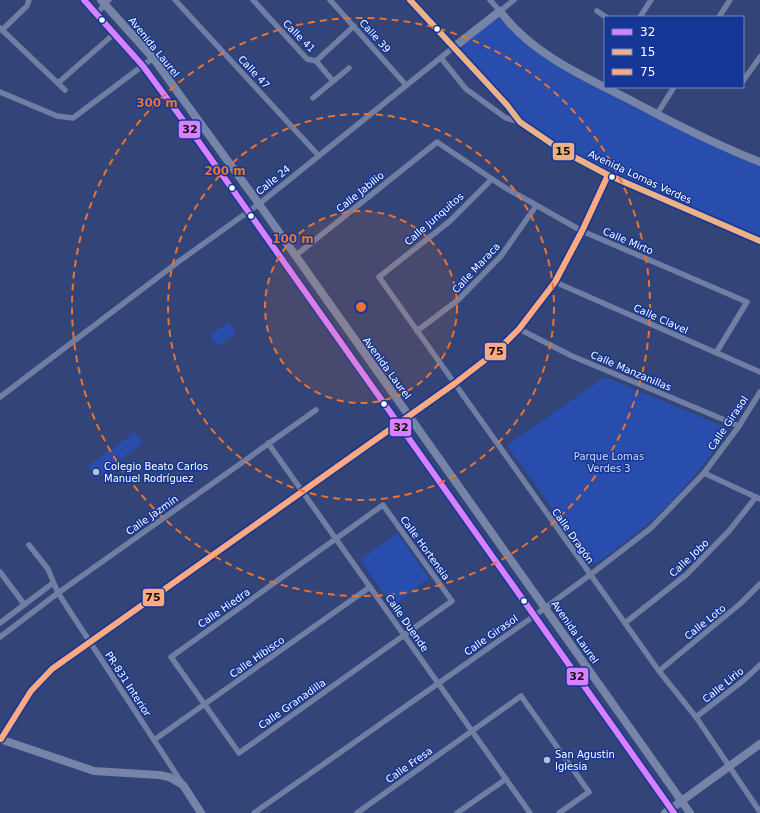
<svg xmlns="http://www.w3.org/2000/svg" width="760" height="813" viewBox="0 0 760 813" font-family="'DejaVu Sans',sans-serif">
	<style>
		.green { fill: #294dac }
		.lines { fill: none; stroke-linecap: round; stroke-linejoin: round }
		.street { stroke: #707ea3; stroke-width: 5.5 }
		.secondary { stroke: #7684a7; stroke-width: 8 }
		.bus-1-casing { stroke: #153695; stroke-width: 9 }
		.bus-2-casing { stroke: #153695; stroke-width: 9 }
		.bus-3-casing { stroke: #153695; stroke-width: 9 }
		.bus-1 { stroke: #d880ff; stroke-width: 6 }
		.bus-2 { stroke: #ebb288; stroke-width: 6 }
		.bus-3 { stroke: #ffa980; stroke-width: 6 }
		.ring { fill: none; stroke: #eb7230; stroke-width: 2; stroke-dasharray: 7 5 }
		.bus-dot { fill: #fff; stroke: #153695; stroke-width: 1.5 }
		.poi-dot { fill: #b7bed0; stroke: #153695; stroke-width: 1.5 }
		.labels { text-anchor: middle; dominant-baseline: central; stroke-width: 3; stroke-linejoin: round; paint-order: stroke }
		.street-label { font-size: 10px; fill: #fff; stroke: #153695 }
		.park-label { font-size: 10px; fill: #ccdafc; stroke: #153695 }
		.poi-label { font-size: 10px; fill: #fff; stroke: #153695; text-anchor: start }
		.centre { fill: #eb7230; stroke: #153695; stroke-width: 2 }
		.ring-label { font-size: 12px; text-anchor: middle; font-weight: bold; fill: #eb7230; stroke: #153695; stroke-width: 3; stroke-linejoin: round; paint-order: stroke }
		.line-badge { stroke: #153695; stroke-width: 1.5 }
		.pale-badge-label { font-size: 11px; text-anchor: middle; font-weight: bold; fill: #111 }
	</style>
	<rect width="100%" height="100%" fill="#324478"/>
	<g class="green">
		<path d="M500,11l10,13 62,46 188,92v79l-152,-66 -88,-53 -66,-75z"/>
		<path d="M228,322l8,11 -18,13 -8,-11z"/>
		<path d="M605,377l122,51 1,4c-21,29 -43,57 -69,82 -19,17 -40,33 -60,48l-6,1 -4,-3 -82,-115z"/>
		<path d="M134,432l9,11 -23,17 -8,-11z"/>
		<path d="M111,449l9,12 -23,17 -9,-12z"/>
		<path d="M397,533l32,45 -36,28 -33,-46z"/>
	</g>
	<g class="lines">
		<g class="street">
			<path d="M175,0l144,156"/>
			<path d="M253,0l54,59 9,2 38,-35"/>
			<path d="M330,0l76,85"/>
			<path d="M490,0l10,11 14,-11"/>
			<path d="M597,11l9,6"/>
			<path d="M96,14l13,-14"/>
			<path d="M640,17l11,-17"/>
			<path d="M719,17l11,-17"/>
			<path d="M0,28l65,62"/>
			<path d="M2,30l25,-24 2,-6"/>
			<path d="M441,58l25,31 40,29 14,4"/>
			<path d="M316,61l17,20"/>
			<path d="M743,81l17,-24"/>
			<path d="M58,83l57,-50"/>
			<path d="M0,92l57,24 16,2 80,-60"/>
			<path d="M313,98l36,-30"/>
			<path d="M657,114l17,-27"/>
			<path d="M492,179l-42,42 -71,56 280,394 37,46 64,95"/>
			<path d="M295,256l142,-114 67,45 78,44 165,71 -31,51"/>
			<path d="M555,282l205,90"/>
			<path d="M519,329l53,27 167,70"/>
			<path d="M417,331l41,-31 43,-44 35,-50"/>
			<path d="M0,397l178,-135 81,-58 195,-157"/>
			<path d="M268,443l262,370"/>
			<path d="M704,473l56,26"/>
			<path d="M383,505l69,96 -213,152 -68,-96z"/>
			<path d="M29,545l19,24 10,24 124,190"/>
			<path d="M0,572l24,32"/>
			<path d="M0,623l53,-40"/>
			<path d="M625,623l62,-49 42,-43 27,-34"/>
			<path d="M0,637l58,-44 258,-183"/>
			<path d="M659,671l82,-68 19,-19"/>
			<path d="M696,717l48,-37 16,-15"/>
			<path d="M1,739l30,-48 21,-22 402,-285 44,-34 21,-21 36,-47 27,-51 26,-56"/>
			<path d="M154,740l216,-153"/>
			<path d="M254,813l280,-197 56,-41 61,-47 53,-55 35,-47 21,-34"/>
			<path d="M357,813l164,-117 68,96 -30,21"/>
			<path d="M457,813l49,-34"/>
		</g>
		<g class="secondary">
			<path d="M84,0l59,66 51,69 480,678"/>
			<path d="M101,0l52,58 106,146 431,609"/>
			<path d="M410,0l97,105 13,17 41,28 47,25 152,66"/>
			<path d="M454,47l46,-36c32,44 87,67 134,91 41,22 83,43 126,60"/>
			<path d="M0,739l94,32 65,4 10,2 14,8 18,28"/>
			<path d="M665,813l95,-69"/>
		</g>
		<defs>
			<path id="bus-1" d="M84,0l59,66 51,69 480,678"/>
			<path id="bus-2" d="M410,0l97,105 13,17 41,28 47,25 152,66"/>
			<path id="bus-3" d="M1,739l30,-48 21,-22 402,-285 44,-34 21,-21 36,-47 27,-51 26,-56"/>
		</defs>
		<use href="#bus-1" class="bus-1-casing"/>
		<use href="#bus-2" class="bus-2-casing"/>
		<use href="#bus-3" class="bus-3-casing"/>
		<use href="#bus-1" class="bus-1"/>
		<use href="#bus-2" class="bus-2"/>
		<use href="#bus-3" class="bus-3"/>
	</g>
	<circle cx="361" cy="307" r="96" fill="#eb7230" fill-opacity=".12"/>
	<g class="ring">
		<circle cx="361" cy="307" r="96"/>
		<circle cx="361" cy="307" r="193"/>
		<circle cx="361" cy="307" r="289"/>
	</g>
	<g class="bus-dot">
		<circle cx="102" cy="20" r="3.5"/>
		<circle cx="437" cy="29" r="3.5"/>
		<circle cx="612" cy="177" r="3.5"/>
		<circle cx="232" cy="188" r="3.5"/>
		<circle cx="251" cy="216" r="3.5"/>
		<circle cx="384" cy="404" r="3.5"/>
		<circle cx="524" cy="601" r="3.5"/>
	</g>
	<g class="poi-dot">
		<circle cx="96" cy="472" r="4"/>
		<circle cx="547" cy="760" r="4"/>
	</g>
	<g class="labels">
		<g class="street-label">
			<text transform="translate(299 36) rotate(45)">Calle 41</text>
			<text transform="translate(375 36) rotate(48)">Calle 39</text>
			<text transform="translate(154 47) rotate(51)">Avenida Laurel</text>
			<text transform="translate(254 72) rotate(47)">Calle 47</text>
			<text transform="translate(640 177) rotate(25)">Avenida Lomas Verdes</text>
			<text transform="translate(273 180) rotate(-39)">Calle 24</text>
			<text transform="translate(360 192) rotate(-39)">Calle Jabilio</text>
			<text transform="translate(434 219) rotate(-41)">Calle Junquitos</text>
			<text transform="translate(628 241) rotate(23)">Calle Mirto</text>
			<text transform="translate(476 268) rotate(-47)">Calle Maraca</text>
			<text transform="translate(661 319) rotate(24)">Calle Clavel</text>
			<text transform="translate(387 368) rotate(54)">Avenida Laurel</text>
			<text transform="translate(631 371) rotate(23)">Calle Manzanillas</text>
			<text transform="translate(728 423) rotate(-56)">Calle Girasol</text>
			<text transform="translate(152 515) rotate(-35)">Calle Jazmín</text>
			<text transform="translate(573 536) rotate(55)">Calle Dragón</text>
			<text transform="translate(425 548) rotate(54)">Calle Hortensia</text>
			<text transform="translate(689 558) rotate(-43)">Calle Jobo</text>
			<text transform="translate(224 608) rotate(-35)">Calle Hiedra</text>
			<text transform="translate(705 622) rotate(-39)">Calle Loto</text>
			<text transform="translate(407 623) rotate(55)">Calle Duende</text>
			<text transform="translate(575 632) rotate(55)">Avenida Laurel</text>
			<text transform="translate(491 635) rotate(-35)">Calle Girasol</text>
			<text transform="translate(257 657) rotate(-35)">Calle Hibisco</text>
			<text transform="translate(128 684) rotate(57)">PR-831 Interior</text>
			<text transform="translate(723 685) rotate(-39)">Calle Lirio</text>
			<text transform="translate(292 704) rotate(-35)">Calle Granadilla</text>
			<text transform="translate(409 765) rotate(-35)">Calle Fresa</text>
		</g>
		<g class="park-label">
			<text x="609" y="456">Parque Lomas<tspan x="609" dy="12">Verdes 3</tspan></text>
		</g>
		<g class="poi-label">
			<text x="104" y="466">Colegio Beato Carlos<tspan x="104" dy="12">Manuel Rodríguez</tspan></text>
			<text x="555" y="754">San Agustin<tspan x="555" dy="12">Iglesia</tspan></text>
		</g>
	</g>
	<circle cx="361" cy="307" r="6" class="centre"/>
	<g class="ring-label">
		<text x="157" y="107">300 m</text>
		<text x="225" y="175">200 m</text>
		<text x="293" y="243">100 m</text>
	</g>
	<g class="line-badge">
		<rect x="178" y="120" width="23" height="19" rx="4" fill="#d880ff"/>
		<rect x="552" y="142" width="23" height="19" rx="4" fill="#ebb288"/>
		<rect x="484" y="342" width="23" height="19" rx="4" fill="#ffa980"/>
		<rect x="389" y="418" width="23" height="19" rx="4" fill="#d880ff"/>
		<rect x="142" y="588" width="23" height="19" rx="4" fill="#ffa980"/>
		<rect x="566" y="667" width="23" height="19" rx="4" fill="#d880ff"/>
	</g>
	<g class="pale-badge-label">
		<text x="190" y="133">32</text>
		<text x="563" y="155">15</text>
		<text x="496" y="355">75</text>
		<text x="401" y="431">32</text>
		<text x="153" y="601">75</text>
		<text x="577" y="680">32</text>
	</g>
	<rect x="604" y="16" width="140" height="72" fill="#153695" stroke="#7386bf"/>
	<rect x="612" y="29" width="20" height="6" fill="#d880ff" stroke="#7386bf"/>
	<text x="640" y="36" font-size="12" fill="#ffffff">32</text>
	<rect x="612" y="49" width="20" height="6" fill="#ebb288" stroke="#7386bf"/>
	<text x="640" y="56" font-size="12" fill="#ffffff">15</text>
	<rect x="612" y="69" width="20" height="6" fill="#ffa980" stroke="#7386bf"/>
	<text x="640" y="76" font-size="12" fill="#ffffff">75</text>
</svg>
